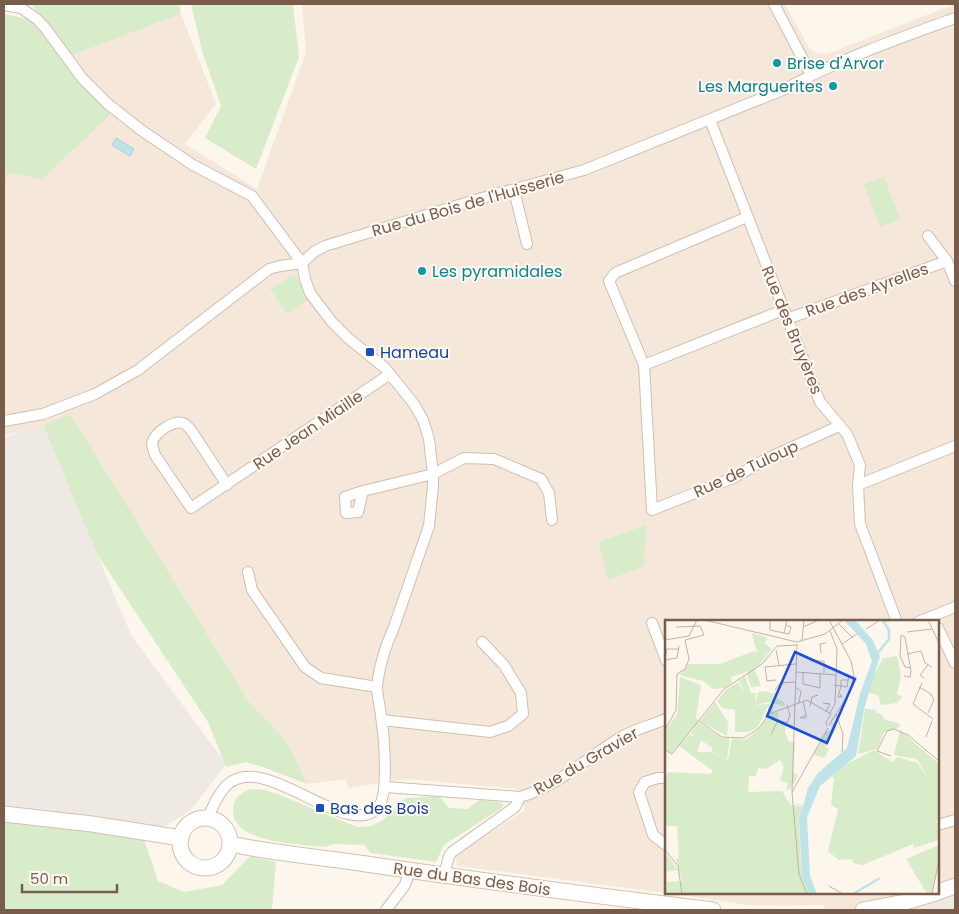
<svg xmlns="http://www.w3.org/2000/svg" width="959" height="914" viewBox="0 0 959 914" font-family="Poppins,sans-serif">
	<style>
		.residential { fill: #f5e8da }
		.industrial { fill: #efe9e4 }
		.green { fill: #d8ecc9 }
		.water { fill: #bfe3e8; stroke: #a5d3da }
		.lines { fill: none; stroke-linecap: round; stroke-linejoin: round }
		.street-casing { stroke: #d1beb0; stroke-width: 12 }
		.secondary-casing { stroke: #d6c0b0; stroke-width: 17 }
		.street { stroke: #fff; stroke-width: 10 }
		.secondary { stroke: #fff; stroke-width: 15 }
		.culture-dot { fill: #0f9aa8; stroke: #fffaf3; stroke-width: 2 }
		.transit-dot { fill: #1a4fb4; stroke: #fffaf3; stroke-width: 2 }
		.labels { text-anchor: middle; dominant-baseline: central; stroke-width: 4; stroke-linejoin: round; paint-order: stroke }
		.culture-label { font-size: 16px; fill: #0d838f; stroke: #fffaf3; text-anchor: start }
		.street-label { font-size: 16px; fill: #7a5c4d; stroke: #fffaf3 }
		.transit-label { font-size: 16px; fill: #164399; stroke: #fffaf3; text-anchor: start }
		.inset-river { fill: none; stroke: #bfe3e8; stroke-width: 2.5 }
		.inset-road { fill: none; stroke: #c5b3a7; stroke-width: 1 }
		.view { fill: #1d4ed8; fill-opacity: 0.15; stroke: #1d4ed8; stroke-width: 2.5 }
		.inset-edge { fill: none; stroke: #7a5c4d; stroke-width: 2.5 }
	</style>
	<rect width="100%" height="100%" fill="#fdf6ec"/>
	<path class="residential" d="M302,4h483l25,45 5,3 12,2 128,-50v886l-28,13 1,7h-102l-3,-5 -68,1 -88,-13h271v-271h-272v271l-209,-27 -1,-11 69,-45 -7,-21 -111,-10 -59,9 -2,-9 -39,5 -20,-42 -37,-39 -180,-289 -27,11 -39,11v-246l4,-17 57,-115 116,-44 35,90 -31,40 72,45 49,-137z"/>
	<g class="industrial">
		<path d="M43,425l88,210 95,129 -36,47 -27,16 -159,-22v-367l15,-6z"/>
		<path d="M955,890v20h-27l-1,-7z"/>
	</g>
	<g class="green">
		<path d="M31,4h148l2,10 -111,42z"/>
		<path d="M191,4h102l6,53 -43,112 -51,-31 16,-32 -18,-52z"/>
		<path d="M4,14l25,5 36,39 46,56 -69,65 -34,-6 -4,17z"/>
		<path d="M884,177l16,42 -20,8 -16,-43z"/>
		<path d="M294,274l15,25 -22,15 -17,-25z"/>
		<path d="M70,414l180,289 37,39 20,42 -44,-17 -17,-5 -20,5 -18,-45 -111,-168 -54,-129z"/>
		<path d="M646,525l-2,41 -36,14 -9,-38z"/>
		<path d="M251,789l14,1 15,5 77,32 14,-1 11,-5 20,-20 5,-3 32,-2 10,12 18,1 13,-9 19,2 4,2v3l-59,38 -8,17 -65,-9 -7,-8 -31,-1 -8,3c-24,-3 -93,-3 -92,-37 0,-12 8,-17 18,-21z"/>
		<path d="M4,820l140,19 14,42 26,11 38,-7 28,-29 26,6 -4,48h-268z"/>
	</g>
	<path class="water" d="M116,138l18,11 -4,7 -18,-11z"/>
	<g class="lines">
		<defs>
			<g id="street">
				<path d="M774,4l34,65 9,3"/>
				<path d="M4,5l17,3 16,11 9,10 36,49 26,26 33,26 52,35 59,31 50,67 3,16 5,14 22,29 16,16 37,30 29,36 9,16 6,19 4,35v12l-4,40 -35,101c-8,18 -15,39 -17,59 0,9 3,21 4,30 3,19 8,76 -2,90 -29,39 -114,-57 -152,-21 -9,9 -14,21 -19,33"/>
				<path d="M710,120l110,282 27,32 13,31 -2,20 2,39 37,98"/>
				<path d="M514,190l13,54"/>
				<path d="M747,217l-132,56 -6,8 35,84 8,145 81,-32 35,-20 71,-32"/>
				<path d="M928,236l19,25 8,20"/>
				<path d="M787,319l160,-58"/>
				<path d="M644,365l139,-55"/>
				<path d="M4,421l39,-7 52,-20 43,-24 131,-101 11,-3 22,-3 12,-11 11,-6 157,-48 102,-28 201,-81c55,-30 112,-50 170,-71"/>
				<path d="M227,485l-36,-55c-2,-2 -4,-4 -6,-6 -10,-6 -30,8 -33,19 0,4 2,8 3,12l36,53 199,-134"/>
				<path d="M858,485l97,-39"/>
				<path d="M363,491l-5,21 -12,1 -1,-16 18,-6 70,-17 31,-16 30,1 47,20 8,14 3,27"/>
				<path d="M248,572l4,18 53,77 16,11 56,9"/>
				<path d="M918,622l37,-15"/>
				<path d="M652,623l14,37"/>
				<path d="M938,628l17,35"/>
				<path d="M382,720l108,12 18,-6 15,-12 -2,-21 -17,-28 -22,-23"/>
				<path d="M666,778h-8l-13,4 -6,10 14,43 13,10"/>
				<path d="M385,787l135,10c37,-10 70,-42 103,-61 13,-7 29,-11 43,-17"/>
				<path d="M938,825l17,-5"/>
				<path d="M444,875l5,-19 3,-4 63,-45 5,-10"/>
				<path d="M386,910l19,-25 5,-15"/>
			</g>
			<g id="secondary">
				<path d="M4,814l88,10 89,14"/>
				<circle cx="205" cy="843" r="25"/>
				<path d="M231,844c45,10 90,13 135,20 116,17 231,32 347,46"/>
				<path d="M938,892l17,-6"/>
				<path d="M863,910l42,-8 31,-9"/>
			</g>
		</defs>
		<use href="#street" class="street-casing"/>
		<use href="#secondary" class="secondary-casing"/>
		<use href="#street" class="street"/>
		<use href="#secondary" class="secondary"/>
	</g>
	<g class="culture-dot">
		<circle cx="777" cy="63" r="5"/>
		<circle cx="833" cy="86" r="5"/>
		<circle cx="422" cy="271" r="5"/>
	</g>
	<g class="transit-dot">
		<rect x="365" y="347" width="10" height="10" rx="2.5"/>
		<rect x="315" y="803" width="10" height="10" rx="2.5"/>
	</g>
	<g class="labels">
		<g class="culture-label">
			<text x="787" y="63">Brise d'Arvor</text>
			<text x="823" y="86" text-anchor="end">Les Marguerites</text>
			<text x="432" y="271">Les pyramidales</text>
		</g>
		<g class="street-label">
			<text transform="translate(468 204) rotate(-16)">Rue du Bois de l'Huisserie</text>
			<text transform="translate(867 290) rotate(-20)">Rue des Ayrelles</text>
			<text transform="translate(792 330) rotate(68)">Rue des Bruyères</text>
			<text transform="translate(308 430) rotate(-34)">Rue Jean Miaille</text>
			<text transform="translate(746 469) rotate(-25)">Rue de Tuloup</text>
			<text transform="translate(586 761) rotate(-30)">Rue du Gravier</text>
			<text transform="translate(472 879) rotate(8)">Rue du Bas des Bois</text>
		</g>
		<g class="transit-label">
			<text x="380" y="352">Hameau</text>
			<text x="330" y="808">Bas des Bois</text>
		</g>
	</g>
	<g transform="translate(665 620)">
		<rect width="274" height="274" fill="#fdf6ec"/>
		<path d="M87,13l16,5 -4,5 8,6 -17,21 6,16 -10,1 -4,-12 2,-4 -18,6 1,5 -7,6 -12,1 -10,-8 -24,-6 9,-11h32l34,-13 3,2zM232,36l4,19 -4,19 6,3 -6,6 -16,2 -3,-10 -10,-2 4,-14 11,-21zM80,56l6,17h5l-1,11 3,-12 8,-1 6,3 3,-2 -1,4 12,8 -4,2 -13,-4 -14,3 18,-1v9l5,-1 1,8 7,5 -1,8 4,9h6l1,-15 -3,46 5,2 -6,12 -5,4v-8l-7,-3 4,-13 -4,-7 -14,9 -8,-1 -2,8h-7l-1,16 34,-1 8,13 13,3 -4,12 2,48 8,27h-144v-42l13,18 -12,2 1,10 15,-1 -6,-22 3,-1 -2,-32h-12v-49l4,-5 41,2 3,-3 -34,-25 11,-12 11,6 -4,12h14l17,8 4,-22 13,2 15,-12 8,-14v-8l-10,21 -10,5h-13v-22l-13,-2 -5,-7 10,-12 11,-7 7,12 -6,-13zM15,57l21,8 -5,33 3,3 -27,32 -7,-4v-18l12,-16zM50,82l13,20 -1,14 -27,-15zM200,90l9,1 15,11 11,2 -1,4 -15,4 -7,17 -19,5zM33,102l24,16h8l-3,21 -15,-7v-4l-21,-15zM167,103l6,3 -12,20 3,3 -5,9 -11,-4 14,-23 4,-1zM235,110l39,34v56l-5,2 5,1v17l-25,8 -1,-4 -50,21 -10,-2 -1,-4 -13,1 -11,-9 10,-42 -7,-4 3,-27 -3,-2 10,-9 33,-17 18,12 6,-5 19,6 12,16 -12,-20 -23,-4zM274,225l-3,33 -5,16h-4l-21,-35z" fill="#d8ecc9"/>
		<path d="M179,0h11l17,19 8,17 -16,53 12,1 2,3 3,2 3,5h3v1h2l10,2 13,6 3,2 3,3 7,4 7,6 7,3 -7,-3 -7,-6 -8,-5 -5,-4 -13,-6 -12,-1 -3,-2 -7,-7 -1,-2 -12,-1 -8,46 -36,30 -13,31 3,59 7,18h-8l-7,-18 -3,-57 4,-12 -6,-3 -3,-2 9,4 5,-18 10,-15 29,-25 13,-54 12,-33 -6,-17z" fill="#bfe3e8"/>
		<path class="inset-river" d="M212,34l12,-15v-9l-6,-9 7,-1M188,274l27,-16"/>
		<path class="inset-road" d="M39,0l93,22 28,-8 18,-14M105,0v10l14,3 3,-13M164,0l22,41 3,15 -4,16 -21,33M263,0l11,23M174,4l14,14M138,7l16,-7M201,9l14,-9M165,11l7,18 -2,55 -5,9M242,12l25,-3M119,13l5,1 2,-7 -5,-2M0,20l24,-4 8,-16M137,20l2,-20M177,24l15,-10M111,30l3,15M156,33l-1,-9 6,-1M242,34l14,-3 4,12 7,4M0,39l2,-10h12M0,40l12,-2 2,-12M145,41h14v12M131,52l39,3M138,53v11l17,4v-15M239,56l6,1 1,-6 -6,-34 -4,-2 -1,21 5,11 6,1M259,58l-4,-3 8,-10M111,60l-9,1 -2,-14 31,-3M257,63l-9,21 20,15M169,65l7,1v-6h8M130,67l6,4 -2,12M254,67l12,7 3,6 -6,13M110,70l5,-7 15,-1M175,74l2,3h-4l3,-11 6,1 2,-12M138,81l3,14v3h-6l6,-3M158,83l7,1 -4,8M145,86l2,-9 6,-2M171,94l7,20 -1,18M34,101l23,16 22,1 15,-10 10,-14 38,-14 24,14 -5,8 1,4M0,110l11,-20 1,-36 8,-5 4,-10 -4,-19 19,-5 -4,-9 -24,1M106,115l7,-15 9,3 3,-8 -3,-10M261,117l6,-16M0,130l7,4 52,-65 38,-25 15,-18 20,-1M226,136l-14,-5 10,-20 7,-2 14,6 31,26M127,172l5,-148M0,230l13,16 4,28M164,266l14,8M142,274l-8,-20 -7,-82 36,-64M267,274l7,-34"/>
		<path class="view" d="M130,32l60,27 -28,64 -60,-27z"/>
		<rect width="274" height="274" class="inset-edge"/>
	</g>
	<rect width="959" height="914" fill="none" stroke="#7a5c4d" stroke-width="10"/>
	<path d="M22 884v8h95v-8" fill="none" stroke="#7a5c4d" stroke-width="2.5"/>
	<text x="30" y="884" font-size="15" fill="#7a5c4d" stroke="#fffaf3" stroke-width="4" paint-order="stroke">50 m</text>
</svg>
